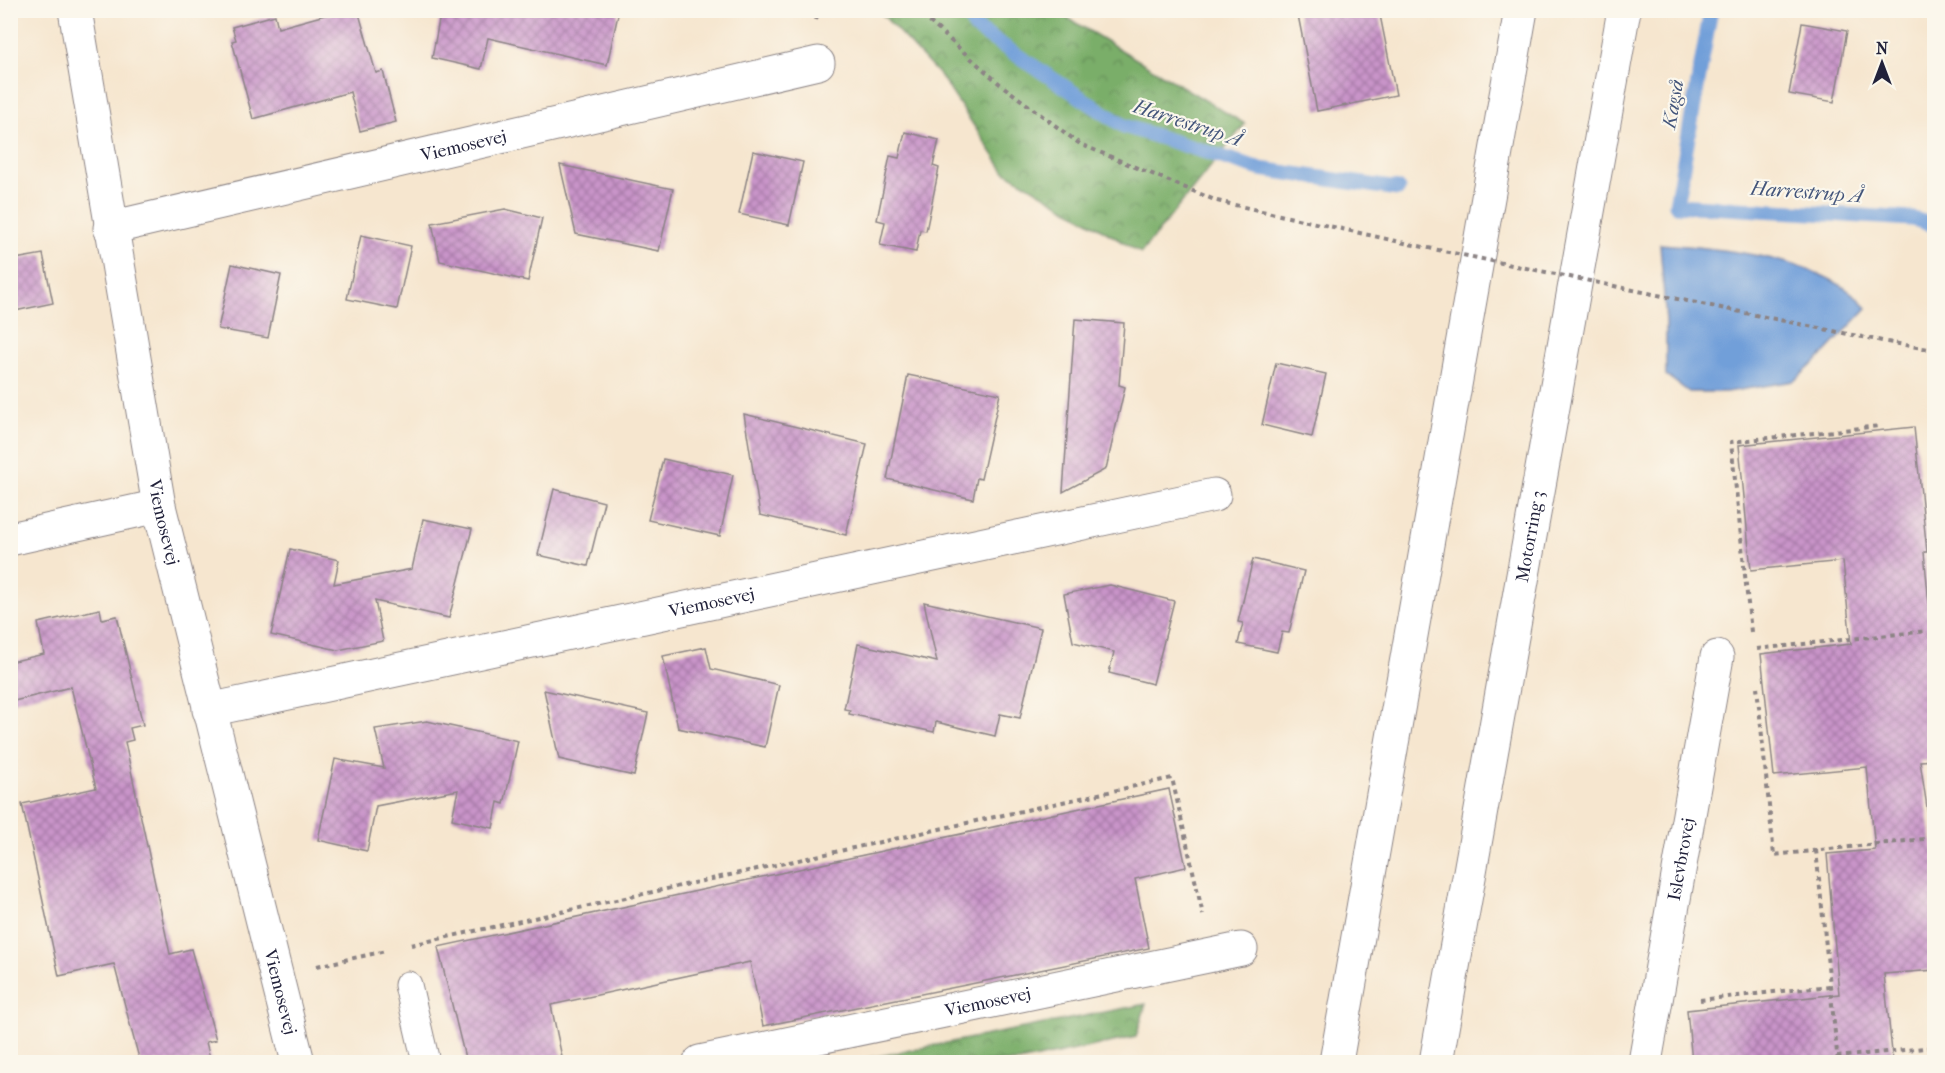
<svg xmlns="http://www.w3.org/2000/svg" width="1945" height="1073" viewBox="0 0 1945 1073" font-family="'IM FELL French Canon',serif">
	<style>
		.forest { fill: url(#forest-crowns); stroke: #4e6852; stroke-width: 1.5 }
		.water { fill: #719fd9; stroke: #4a608a; stroke-width: 1.5 }
		.lines { fill: none; stroke-linecap: round; stroke-linejoin: round }
		.stream { stroke: #719fd9; stroke-width: 15 }
		.building { fill: url(#building-cross-hatch) }
		.lane-casing { stroke: #8c8485; stroke-width: 29 }
		.street-casing { stroke: #8c8485; stroke-width: 35 }
		.highway-casing { stroke: #8c8485; stroke-width: 35 }
		.path { stroke: #8c8485; stroke-width: 4; stroke-dasharray: 4.5 4.5; stroke-linecap: butt }
		.lane { stroke: #fff; stroke-width: 27 }
		.street { stroke: #fff; stroke-width: 33 }
		.highway { stroke: #fff; stroke-width: 33 }
		.path-bridge { stroke: #8c8485; stroke-width: 4; stroke-dasharray: 4.5 4.5; stroke-linecap: butt }
		.labels { text-anchor: middle; dominant-baseline: central; stroke-width: 4.5; stroke-linejoin: round; paint-order: stroke }
		.street-label { font-size: 18px; fill: #22223b; stroke: #fbf7ec }
		.water-label { font-size: 20px; font-style: italic; fill: #42547a; stroke: #fbf7ec }
	</style>
	<defs>
		<pattern id="forest-crowns" width="20" height="18" patternUnits="userSpaceOnUse" patternTransform="scale(1.5)"><rect width="20" height="18" fill="#7aae69"/><path d="M2 6a3 3 0 1 1 6 0M12 15a3 3 0 1 1 6 0" fill="none" stroke="#648d58"/></pattern>
		<pattern id="building-cross-hatch" width="8" height="8" patternUnits="userSpaceOnUse" patternTransform="scale(1.5)"><rect width="8" height="8" fill="#c994c9"/><path d="M0 0l8 8M0 8l8-8" fill="none" stroke="#a378a4"/></pattern>
	</defs>
	<rect width="100%" height="100%" fill="#fbf7ec"/>
	<filter id="ink" filterUnits="userSpaceOnUse"><feTurbulence type="fractalNoise" baseFrequency=".0167" numOctaves="2"/><feDisplacementMap in="SourceGraphic" scale="12" xChannelSelector="R" yChannelSelector="G"/><feConvolveMatrix kernelMatrix="1 2 1 2 8 2 1 2 1" color-interpolation-filters="sRGB"/></filter>
	<filter id="wash" filterUnits="userSpaceOnUse"><feTurbulence type="fractalNoise" baseFrequency=".008" numOctaves="4" result="noise"/><feDisplacementMap in="SourceGraphic" scale="24" xChannelSelector="R" yChannelSelector="G"/><feGaussianBlur stdDeviation="1.35" result="paint"/><feColorMatrix in="noise" values="0 0 0 0 0 0 0 0 0 0 0 0 0 0 0 0 0 1.4 0 .05"/><feComposite in="paint" operator="in"/></filter>
	<g filter="url(#wash)">
		<rect width="100%" height="100%" fill="#f6e6cf"/>
		<g class="forest">
			<path d="M879,11h177l189,113 -104,129 -137,-82 -62,-93z"/>
			<path d="M1146,1004l-10,33 -117,25h-170z"/>
		</g>
		<path class="water" d="M1660,244c61,4 167,14 207,64l-46,49 -27,24 -67,11h-38l-23,-17v-53z"/>
		<g class="lines">
			<g class="stream">
				<path d="M963,10l13,18 148,98 136,43 138,20"/>
				<path d="M1711,10l-35,195 237,14 21,6"/>
			</g>
		</g>
		<g id="blocks">
			<g class="building">
				<path d="M343,10h15l18,63 7,-2 13,51 -36,9 -10,-39 -97,27 -21,-78 4,-1 -4,-13 43,-12 3,13z"/>
				<path d="M441,10h178l-12,55 -119,-27 -7,31 -49,-11z"/>
				<path d="M1297,10h82l17,85 -79,16z"/>
				<path d="M1802,23l45,8 -13,71 -45,-8z"/>
				<path d="M905,132l34,8 -6,26 6,2 -13,63 -6,-1 -4,22 -36,-7 5,-23 -8,-2 13,-64 9,2z"/>
				<path d="M753,151l50,11 -14,63 -50,-11z"/>
				<path d="M560,165l113,24 -14,62 -83,-17z"/>
				<path d="M505,209l37,9 -14,63 -88,-20 -8,-38z"/>
				<path d="M361,235l50,11 -14,63 -50,-10z"/>
				<path d="M43,254l10,49 -43,9v-52z"/>
				<path d="M232,264l49,11 -13,63 -50,-9z"/>
				<path d="M1075,319l49,4 -5,62 6,2 -19,82 -43,23z"/>
				<path d="M1276,363l50,11 -14,63 -50,-12z"/>
				<path d="M908,375l92,19 -19,85 -4,-1 -4,21 -86,-20z"/>
				<path d="M744,414l123,30 -21,91 -86,-20z"/>
				<path d="M1914,427l13,125h-3l8,84h3v124l-15,1 15,99v110l-51,4 9,88h-201l-5,-52 152,-16 -12,-140 48,-4 -8,-83 -93,9 -13,-122 90,-10 -8,-83 -92,9 -12,-125z"/>
				<path d="M663,459l70,16 -13,61 -72,-16z"/>
				<path d="M554,489l50,13 -16,64 -50,-11z"/>
				<path d="M423,519l49,10 -23,89 -74,-17 8,40 -45,9 -67,-15 19,-86 49,11 -5,24 78,-15z"/>
				<path d="M1253,559l51,12 -15,62 -7,-1 -5,20 -39,-8 5,-21 -5,-1z"/>
				<path d="M1110,585l64,16 -21,83 -44,-11 5,-21 -41,-10 -9,-48z"/>
				<path d="M924,602l117,26 -21,90 -20,-4 -5,22 -59,-14 -2,10 -85,-18 1,-4 -6,-1 14,-65 79,18z"/>
				<path d="M100,609l2,10 15,-3 26,109 -13,3 3,12 -8,2 45,212 21,-5 25,91 -10,2 5,20h-71l-26,-98 -55,12 -37,-172 74,-16 -25,-101 -61,15v-40l34,-8 -6,-31z"/>
				<path d="M706,647l5,22 68,16 -14,62 -87,-19 -15,-72z"/>
				<path d="M544,690l104,23 -14,63 -75,-17z"/>
				<path d="M427,721l91,20 -14,63 -6,-2 -5,26 -41,-9 6,-29 -82,16 -9,45 -49,-11 17,-81 49,9 -9,-39z"/>
				<path d="M1169,789l17,78 -51,12 14,69 -386,78 -13,-64 -199,43 12,57h-97l-28,-115z"/>
			</g>
		</g>
	</g>
	<g filter="url(#ink)">
		<use href="#blocks" fill-opacity="0" stroke="#8c8485" stroke-width="1.5"/>
		<g class="lines">
			<defs>
				<path id="lane" d="M408,985l18,77"/>
				<g id="street">
					<path id="s1" d="M75,10l84,496 139,556"/>
					<path id="s2" d="M110,228l708,-165"/>
					<path d="M10,539l149,-33"/>
					<path id="s3" d="M209,710l1005,-215"/>
					<path id="s4" d="M700,1062l541,-113"/>
					<path id="s5" d="M1645,1062l72,-405"/>
				</g>
				<g id="highway">
					<path d="M1336,1062l185,-1052"/>
					<path id="s6" d="M1436,1062l188,-1052"/>
				</g>
			</defs>
			<use href="#lane" class="lane-casing"/>
			<use href="#street" class="street-casing"/>
			<use href="#highway" class="highway-casing"/>
			<g class="path">
				<path d="M916,10l84,74 80,60 137,57"/>
				<path d="M816,20l3,-10"/>
				<path d="M1887,342l47,8"/>
				<path d="M1751,632l-20,-190 149,-16"/>
				<path d="M1757,649l170,-18"/>
				<path d="M1757,687l17,168 160,-17"/>
				<path d="M1816,850l22,212"/>
				<path d="M411,945l761,-167 31,137"/>
				<path d="M317,966l69,-15"/>
				<path d="M1700,1000l130,-14"/>
				<path d="M1837,1057l97,-10"/>
			</g>
			<use href="#lane" class="lane"/>
			<use href="#street" class="street"/>
			<use href="#highway" class="highway"/>
			<path class="path-bridge" d="M1217,201l192,43 478,98"/>
		</g>
	</g>
	<g class="labels">
		<g class="street-label">
			<text stroke="none"><textPath href="#s2" startOffset="363">Viemosevej</textPath></text>
			<text stroke="none"><textPath href="#s1" startOffset="520">Viemosevej</textPath></text>
			<text stroke="none"><textPath href="#s6" startOffset="534">Motorring 3</textPath></text>
			<text stroke="none"><textPath href="#s3" startOffset="514">Viemosevej</textPath></text>
			<text stroke="none"><textPath href="#s5" startOffset="206">Islevbrovej</textPath></text>
			<text stroke="none"><textPath href="#s1" startOffset="1004">Viemosevej</textPath></text>
			<text stroke="none"><textPath href="#s4" startOffset="294">Viemosevej</textPath></text>
		</g>
		<g class="water-label">
			<text transform="translate(1673 104) rotate(-80)">Kagså</text>
			<text transform="translate(1188 123) rotate(18)">Harrestrup Å</text>
			<text transform="translate(1807 192) rotate(4)">Harrestrup Å</text>
		</g>
	</g>
	<rect width="1945" height="1073" fill="none" stroke="#fbf7ec" stroke-width="36"/>
	<g transform="translate(1882 63)" stroke="#fbf7ec" stroke-width="4.5" paint-order="stroke">
	<path d="M0-4.5L10 22L0 15L-10 22Z" fill="#22223b"/>
	<text y="-9" font-size="16" font-weight="bold" text-anchor="middle" fill="#22223b">N</text>
	</g>
</svg>
